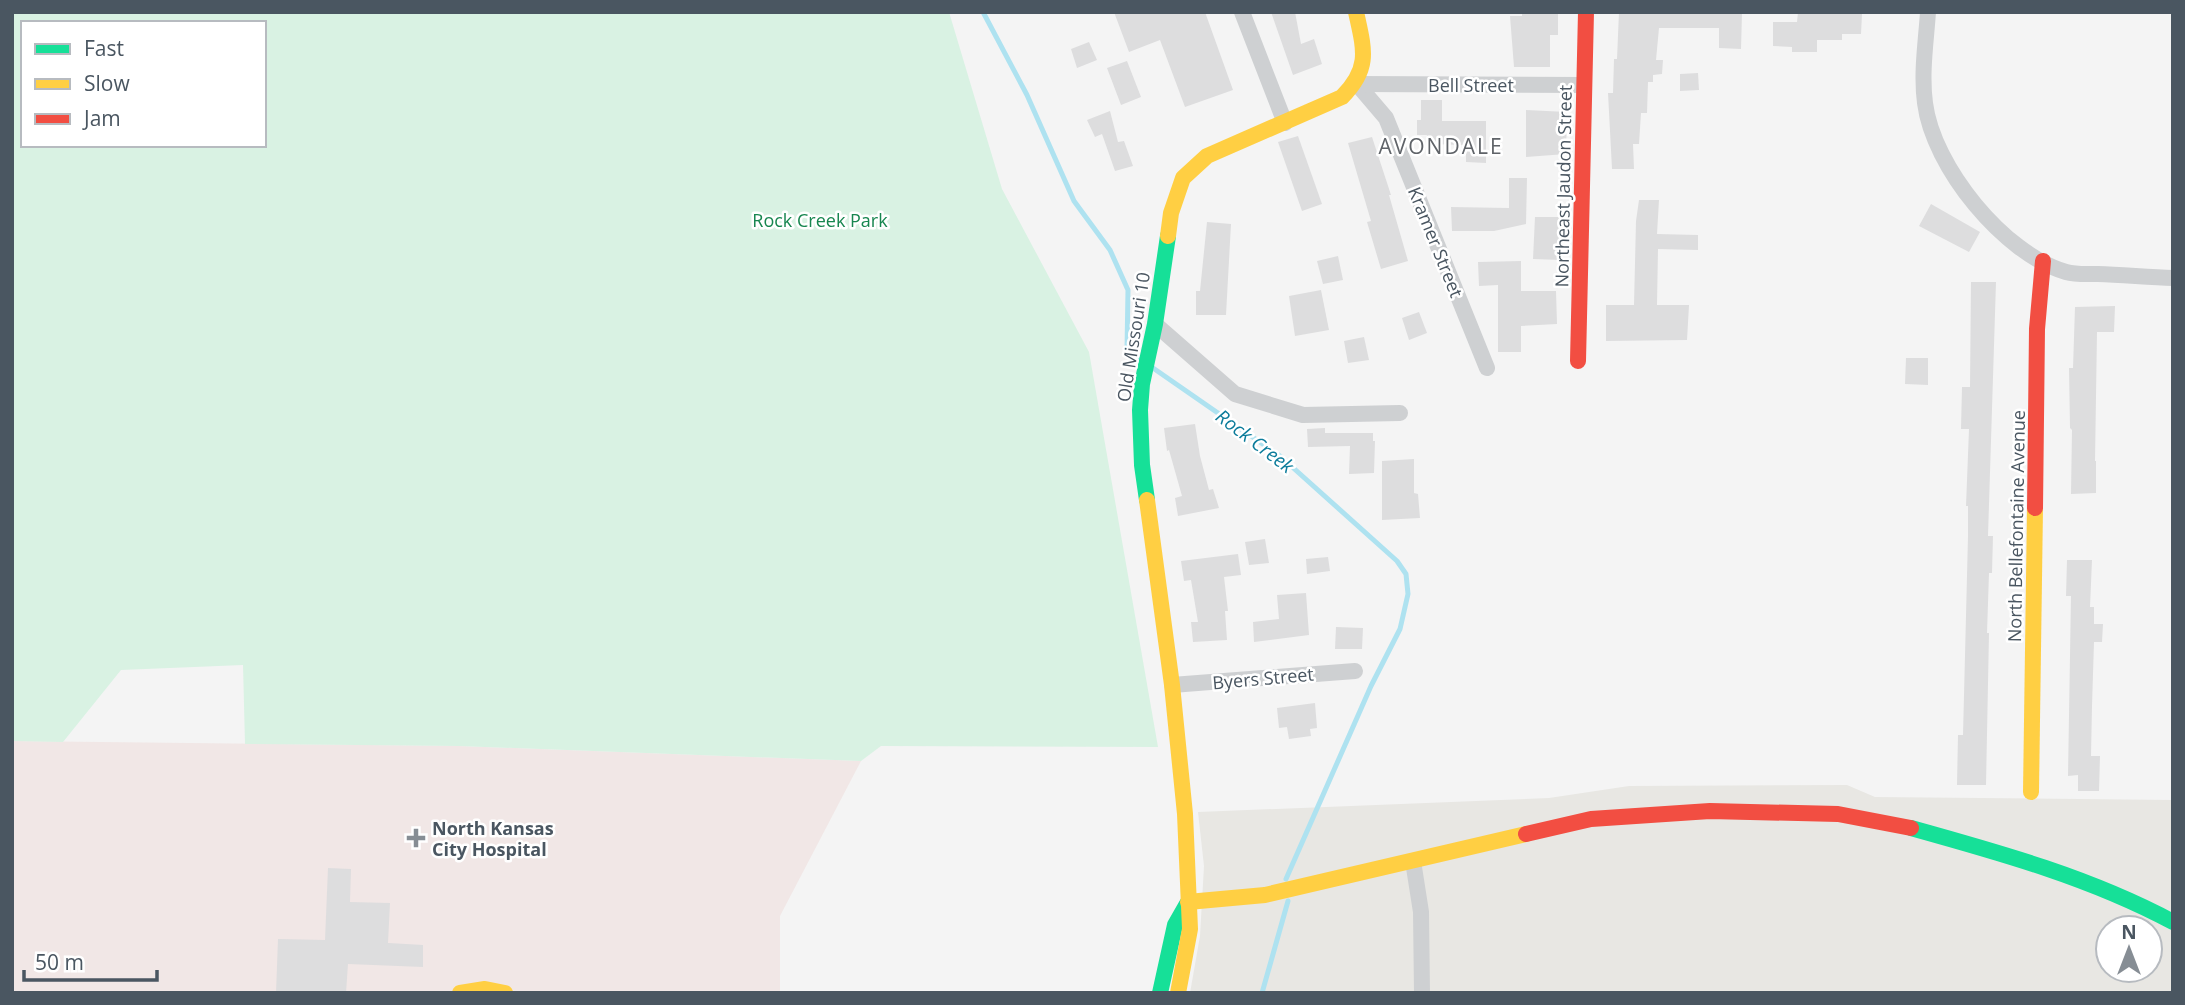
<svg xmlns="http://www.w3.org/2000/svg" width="2185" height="1005" viewBox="0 0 2185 1005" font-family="'Open Sans',sans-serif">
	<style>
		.commercial { fill: #e8e7e3; fill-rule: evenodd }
		.medical { fill: #f1e7e6 }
		.green { fill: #d9f2e3; fill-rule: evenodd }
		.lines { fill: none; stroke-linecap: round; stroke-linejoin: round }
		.stream { stroke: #aee2f0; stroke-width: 5 }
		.building { fill: #ddddde }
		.street { stroke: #ced0d2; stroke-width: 16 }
		.fast { stroke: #16e098; stroke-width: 16 }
		.slow { stroke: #ffcf43; stroke-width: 16 }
		.jam { stroke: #f24e42; stroke-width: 16 }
		.poi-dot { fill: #868d94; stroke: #fff; stroke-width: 2.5 }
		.labels { text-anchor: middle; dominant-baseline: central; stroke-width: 5; stroke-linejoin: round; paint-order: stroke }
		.street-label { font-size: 18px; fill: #4a5661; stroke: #fff }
		.park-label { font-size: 18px; fill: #17864f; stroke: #fff }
		.poi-label { font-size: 18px; font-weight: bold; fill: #4a5661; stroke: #fff; text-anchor: start }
		.water-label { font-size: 19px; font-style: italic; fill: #0c7c9b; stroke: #fff }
		.quarter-label { font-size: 21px; letter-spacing: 2px; fill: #5f6368; stroke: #fff }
	</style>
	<rect width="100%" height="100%" fill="#f4f4f4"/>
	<path class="commercial" d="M1847,785l28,12 298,3v193h-983l10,-57 4,-70 -6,-54 351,-14 80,-12zM2108,928h42v42h-42z"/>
	<path class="medical" d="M12,741l447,5 402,15 -81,155v77h-768z"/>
	<path class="green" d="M12,12h937l53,177 87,163 69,395 -277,-1 -20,15 -402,-15 -214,-2 -2,-79 -122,5 -58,72 -51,-1zM23,23h241v122h-241z"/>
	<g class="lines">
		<g class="stream">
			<path d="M983,12l44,83 47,106 36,49 18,40 -1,60 15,10"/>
			<path d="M1153,368l127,88 117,105 9,13 2,20 -8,35 -29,57 -85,193"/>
			<path d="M1262,993l26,-92"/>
		</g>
	</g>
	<g class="building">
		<path d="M1114,12h91l28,78 -48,17 -25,-67 -31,12z"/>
		<path d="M1271,12h24l6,32 13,-5 8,25 -29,11z"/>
		<path d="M1619,12l123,1 -1,36 -22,-1v-20h-60l-3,32h7l-1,14 -9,1v7h-5l-1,31h-6l-2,31h-6l1,25h-22l-4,-76h5l1,-34h3z"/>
		<path d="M1798,12l64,2 -1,20h-19v6h-25v12h-25v-5l-19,-1v-24h24z"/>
		<path d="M1558,13v22h-8v32h-36l-4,-51h12v-2z"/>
		<path d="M1089,42l8,18 -20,8 -6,-19z"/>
		<path d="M1127,61l14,36 -20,8 -14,-37z"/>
		<path d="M1698,73l1,17 -19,1v-17z"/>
		<path d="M1421,100h21v21h44v42l-20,-1v-17l-40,-1 1,-9h-10v-15h4z"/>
		<path d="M1526,110l41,2 -1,42 -40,3z"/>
		<path d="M1110,111l8,31 6,-1 9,25 -18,5 -13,-37 -7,3 -8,-17z"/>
		<path d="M1298,136l24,68 -20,7 -24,-69z"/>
		<path d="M1372,137l19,58h-2l19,66 -27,8 -14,-47 4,-1 -23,-78z"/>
		<path d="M1509,178h18l-1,46 -32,7h-42l-1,-24 58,1z"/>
		<path d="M1639,200h20l-2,34 41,1v15l-40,-1 -1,56h32l-2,35 -81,1v-36h28l2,-84z"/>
		<path d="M1931,204l49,28 -11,20 -50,-26z"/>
		<path d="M1535,217h27l-1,43 -28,-1z"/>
		<path d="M1207,222l24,2 -5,91h-30v-24h4z"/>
		<path d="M1338,256l5,24 -20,4 -6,-23z"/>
		<path d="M1521,261v30h35l1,33 -36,2v26h-23v-67l-19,1 -1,-24z"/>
		<path d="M1971,282h25l-8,254h5l-1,37h-3l-2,60h2l-3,152h-29l1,-50h5l5,-199v-30h-2l3,-77h-8l1,-42h8z"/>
		<path d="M1321,290l8,40 -34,6 -6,-40z"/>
		<path d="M2115,306l-1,26h-17l-2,129h1v32l-25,1 1,-64 -2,-2 -1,-60h4l2,-61z"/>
		<path d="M1419,312l8,21 -18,7 -7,-22z"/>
		<path d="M1364,337l5,23 -21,3 -4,-22z"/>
		<path d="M1906,358h22v27l-23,-1z"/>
		<path d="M1195,424l5,32 9,34 4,-1 6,19 -41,8 -3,-18 7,-2 -13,-46 -2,1 -3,-23z"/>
		<path d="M1325,428v5h48v8h2l-1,32 -25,1 1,-28 -42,1 -1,-18z"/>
		<path d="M1414,459v34l4,1 2,24 -38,2v-59z"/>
		<path d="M1265,539l4,24 -20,2 -4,-23z"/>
		<path d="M1238,554l3,21 -17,2 4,34h-3l2,29 -34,2 -2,-20h7l-7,-42 -7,1 -3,-20z"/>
		<path d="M1328,557l2,14 -23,3 -1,-15z"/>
		<path d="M2067,560h25l-2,47h4v17h9l-1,18h-8l-2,64 -1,50h9l-1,35h-21v-16l-10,1 3,-180h-5z"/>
		<path d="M1306,593l3,42 -55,7 -1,-20 26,-3 -2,-24z"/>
		<path d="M1336,627l27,1 -1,21h-27z"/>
		<path d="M1315,703l2,25 -7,1 1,7 -22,3 -2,-12 -8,1 -2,-20z"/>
		<path d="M328,868l23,1 -1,33 40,1 -2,40 35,2v22l-75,-3 -2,29h-70l2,-54 47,1z"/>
	</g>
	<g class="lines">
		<g class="street">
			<path d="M1242,12l43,111"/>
			<path d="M1928,12c-2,30 -7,61 -3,91 8,64 79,151 141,169 10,3 22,2 32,2 25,1 50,3 75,4"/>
			<path d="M1357,84l29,34 101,250"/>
			<path d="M1357,84l227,1"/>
			<path d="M1155,324l80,70 68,21 97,-2"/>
			<path d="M1172,685l183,-14"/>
			<path d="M1413,861l8,51 1,81"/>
		</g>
		<g class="fast">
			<path d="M1147,500l-5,-35 -2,-55 2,-26 13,-60 13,-88"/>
			<path d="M1911,828c90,25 180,50 262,94"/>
			<path d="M1160,993l15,-68 12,-21"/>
		</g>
		<g class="slow">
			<path d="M1168,236l3,-23 12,-35 24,-22 135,-59c29,-29 22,-48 14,-85"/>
			<path d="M1147,500l25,185 13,129 5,115 -12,64"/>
			<path d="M2031,792l4,-284"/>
			<path d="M1188,902l77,-7 261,-61"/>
			<path d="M460,993l25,-4 20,4"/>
		</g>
		<g class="jam">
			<path d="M1578,361l8,-349"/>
			<path d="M2035,508l2,-179 6,-68"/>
			<path d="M1526,834l65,-15 119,-8 128,3 73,14"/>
		</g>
	</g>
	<path class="poi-dot" d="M412.5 827.5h7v7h7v7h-7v7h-7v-7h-7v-7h7z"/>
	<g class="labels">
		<g class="street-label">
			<text x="1471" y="85">Bell Street</text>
			<text transform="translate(1563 186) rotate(-89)">Northeast Jaudon Street</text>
			<text transform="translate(1436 242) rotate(68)">Kramer Street</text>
			<text transform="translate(1133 337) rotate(-81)">Old Missouri 10</text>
			<text transform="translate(2016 526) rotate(-89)">North Bellefontaine Avenue</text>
			<text transform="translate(1263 678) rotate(-5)">Byers Street</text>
		</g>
		<g class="park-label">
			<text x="820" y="220">Rock Creek Park</text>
		</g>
		<g class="poi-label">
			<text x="432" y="828">North Kansas<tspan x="432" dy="21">City Hospital</tspan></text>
		</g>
		<g class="water-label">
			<text transform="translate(1255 441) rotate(37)">Rock Creek</text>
		</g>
		<g class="quarter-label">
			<text x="1441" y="146">AVONDALE</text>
		</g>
	</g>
	<rect width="2185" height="1005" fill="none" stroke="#4a5661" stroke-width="28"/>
	<rect x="21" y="21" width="245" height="126" fill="#ffffff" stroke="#b7bbc0" stroke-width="2"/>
	<rect x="35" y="44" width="35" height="10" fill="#16e098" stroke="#b7bbc0" stroke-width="2"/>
	<text x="84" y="56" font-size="21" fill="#4a5661">Fast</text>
	<rect x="35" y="79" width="35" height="10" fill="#ffcf43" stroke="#b7bbc0" stroke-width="2"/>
	<text x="84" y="91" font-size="21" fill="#4a5661">Slow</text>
	<rect x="35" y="114" width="35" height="10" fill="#f24e42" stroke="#b7bbc0" stroke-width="2"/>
	<text x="84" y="126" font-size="21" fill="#4a5661">Jam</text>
	<g transform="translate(2129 949)"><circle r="33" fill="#ffffff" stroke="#b7bbc0" stroke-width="2"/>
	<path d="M0-5L12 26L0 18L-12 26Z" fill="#868d94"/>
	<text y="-10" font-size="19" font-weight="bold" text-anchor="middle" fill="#4a5661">N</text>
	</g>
	<path d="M24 970v10h133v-10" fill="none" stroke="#4a5661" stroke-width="3.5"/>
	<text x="35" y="970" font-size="21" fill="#4a5661" stroke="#ffffff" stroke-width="5" paint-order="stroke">50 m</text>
</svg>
